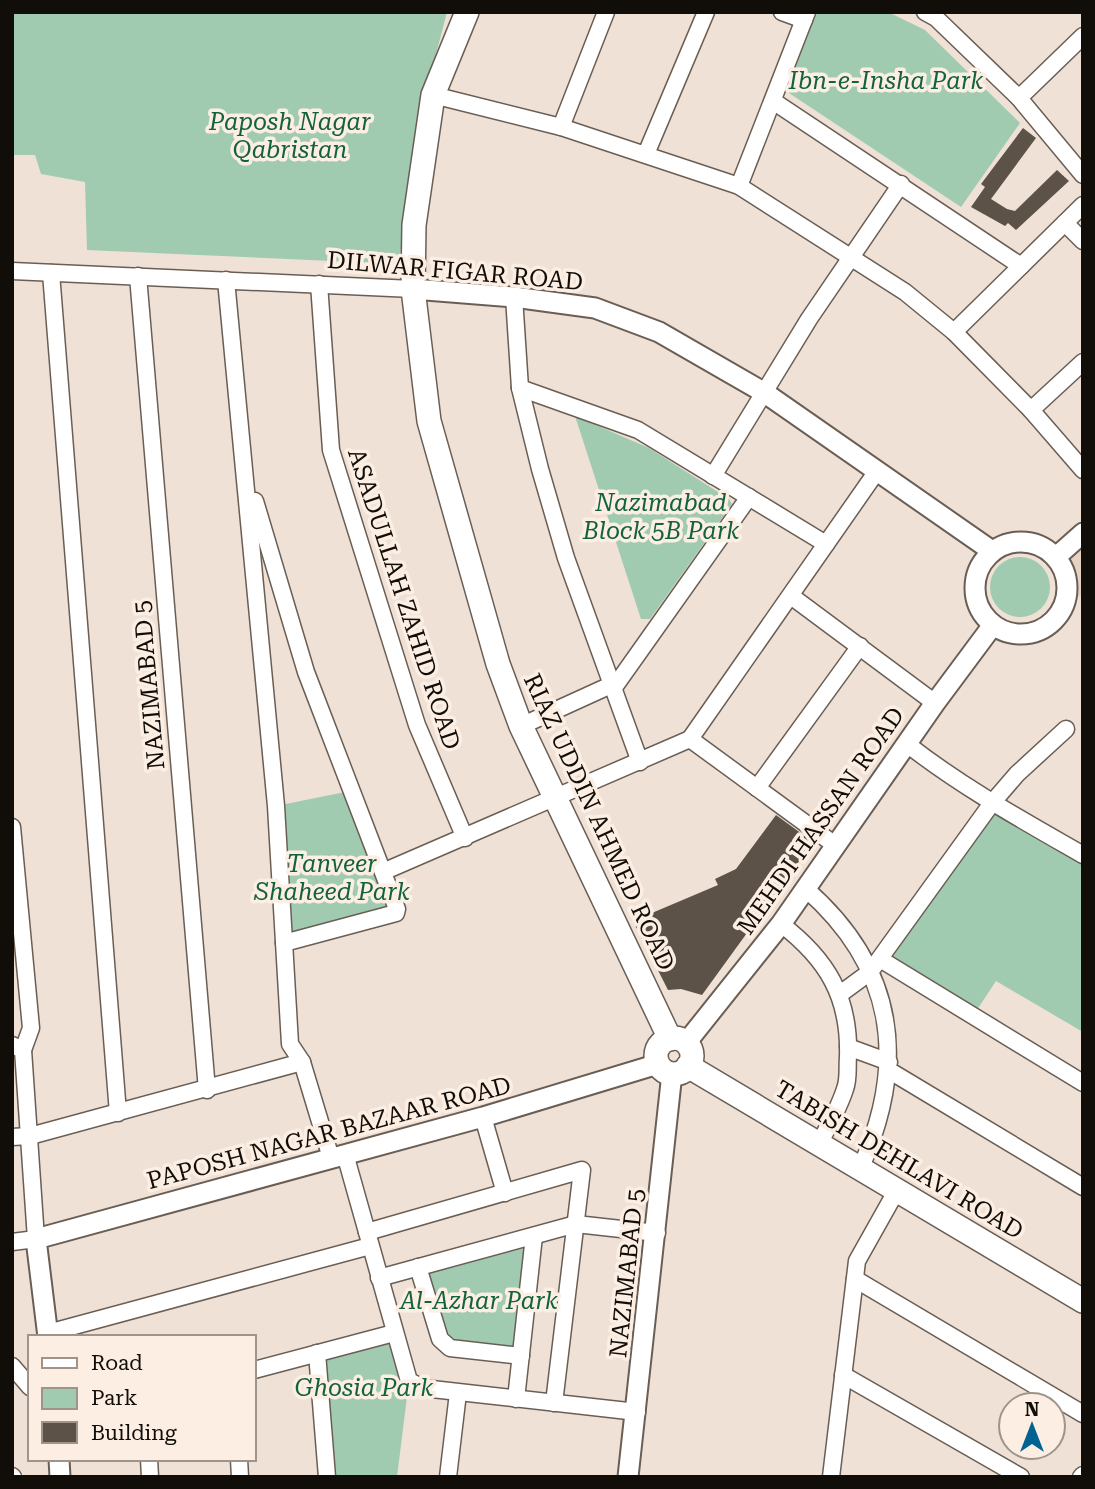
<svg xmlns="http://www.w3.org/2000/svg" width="1095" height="1489" viewBox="0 0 1095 1489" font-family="'Roboto Serif',serif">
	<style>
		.education { fill: #e6d2c3 }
		.green { fill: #a0cbb1 }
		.building { fill: #5d5248 }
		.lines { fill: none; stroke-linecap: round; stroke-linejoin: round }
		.minor-casing { stroke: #6a5e54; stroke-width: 19 }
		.tertiary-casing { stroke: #6a5e54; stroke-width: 23 }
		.secondary-casing { stroke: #6a5e54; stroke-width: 26 }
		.minor { stroke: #fff; stroke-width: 16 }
		.tertiary { stroke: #fff; stroke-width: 19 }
		.secondary { stroke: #fff; stroke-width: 23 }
		.labels { text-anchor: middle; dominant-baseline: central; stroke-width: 7; stroke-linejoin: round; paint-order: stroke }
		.park-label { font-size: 24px; font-style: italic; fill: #13623e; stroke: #fceee2 }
		.street-label { font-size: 24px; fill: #110d09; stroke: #fceee2 }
	</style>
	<rect width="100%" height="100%" fill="#efe1d5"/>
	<path class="education" d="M1083,533v64l-16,-2 -3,-24 -8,-14z"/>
	<g class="green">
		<path d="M12,12h435l-31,119 -17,133 -312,-14 -2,-68 -44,-8 -6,-19h-23z"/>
		<path d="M817,12h71l37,18 95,93 -59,84 -172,-114 -2,-7z"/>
		<path d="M575,416l74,32 80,51 3,5 -82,115h-9z"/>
		<circle cx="1020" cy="587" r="30"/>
		<path d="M350,791l46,122 -112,30 -8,-137z"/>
		<path d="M992,803l91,52v177l-87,-51 -23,35 -93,-57z"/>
		<path d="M534,1236l-13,120 -71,-8 -32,-81z"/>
		<path d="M394,1333l15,48 -12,96h-70l-10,-124z"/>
	</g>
	<g class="building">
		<path d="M1023,128l13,10 -45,61 16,10 8,2 42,-41 12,11 -53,49 -8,-7 -3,3 -34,-19 14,-20 -4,-3z"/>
		<path d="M776,815l37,27 -111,153 -21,-6 -13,1 -35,-69 85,-36 -3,-6 21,-10z"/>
	</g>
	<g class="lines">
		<defs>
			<g id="minor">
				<path d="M782,12l22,8"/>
				<path d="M925,12l11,6 83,80 64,77"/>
				<path d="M433,95l128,32 178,59 166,106 49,40 77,78 52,60"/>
				<path d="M1019,98l64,-62"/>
				<path d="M773,101l248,165"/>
				<path d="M561,127l45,-115"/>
				<path d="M646,154l60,-142"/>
				<path d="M739,186l68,-174"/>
				<path d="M1065,223l18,18"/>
				<path d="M12,271l401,18"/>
				<path d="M51,273l67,840"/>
				<path d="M138,276l69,814"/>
				<path d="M226,280l50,526 14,238 12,18 29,96"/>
				<path d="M319,284l12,166 86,275 48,113"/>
				<path d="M514,297l6,91 20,81 26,89 74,204"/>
				<path d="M954,332l129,-127"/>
				<path d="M520,388l118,42 188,114"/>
				<path d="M1031,410l52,-48"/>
				<path d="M713,476l96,-157 92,-135"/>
				<path d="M255,501l51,171 91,237 -1,4 -112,30"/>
				<path d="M791,596l144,107"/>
				<path d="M613,689l136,-192"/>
				<path d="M521,726l90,-41"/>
				<path d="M690,739l187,-268"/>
				<path d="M907,744c55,43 115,76 176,111"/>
				<path d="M757,788l103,-142"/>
				<path d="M12,827l19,201 -8,22"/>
				<path d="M385,871l305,-132 145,106"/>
				<path d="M806,889c89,78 102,172 55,278"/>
				<path d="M781,924c46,35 69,73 67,133 -1,10 1,22 -3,32 -6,19 -16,36 -25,53"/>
				<path d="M880,959l203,124"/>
				<path d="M840,994l30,-22 122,-169 25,-29 49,-45"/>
				<path d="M12,1045l11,5 13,189 -24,3"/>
				<path d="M848,1047l41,15"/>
				<path d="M890,1071l193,116"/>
				<path d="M483,1117l22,76"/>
				<path d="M12,1137l18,-1 272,-74"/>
				<path d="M345,1154l64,227 14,7 214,24"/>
				<path d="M367,1232l215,-62 -28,233"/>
				<path d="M418,1267l22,72 10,9 71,8"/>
				<path d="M379,1278l197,-54 81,9"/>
				<path d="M855,1279l228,135"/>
				<path d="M48,1333l322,-87"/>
				<path d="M317,1353l10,124"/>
				<path d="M12,1366l18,21"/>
				<path d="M254,1370l140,-37"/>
				<path d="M843,1375l178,102"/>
				<path d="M516,1399l18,-163"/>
				<path d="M149,1459l1,18"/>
				<path d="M239,1459l1,18"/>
				<path d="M12,1476l1,1"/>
				<path d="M448,1477l10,-84"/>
				<path d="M831,1477l26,-216 41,-73"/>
				<path d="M1081,1477l2,-2"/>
			</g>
			<g id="tertiary">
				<path d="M413,289l101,8 81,11 64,24 106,61 227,158"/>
				<circle cx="1021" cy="588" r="46"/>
				<path d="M1056,557l27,-24"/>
				<path d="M686,1043l95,-119 154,-221 58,-78"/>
				<path d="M48,1337l-12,-98 447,-122 175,-53"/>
				<path d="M59,1459l1,18"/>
				<path d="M628,1477l44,-404"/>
			</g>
			<g id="secondary">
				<path d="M467,12l-34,83 -19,130 -1,64 16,132 69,243 23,62 149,313"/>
				<circle cx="674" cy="1056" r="18"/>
				<path d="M688,1066l395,235"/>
			</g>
		</defs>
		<use href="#minor" class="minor-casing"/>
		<use href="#tertiary" class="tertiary-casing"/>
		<use href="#secondary" class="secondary-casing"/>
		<use href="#minor" class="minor"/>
		<use href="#tertiary" class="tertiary"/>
		<use href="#secondary" class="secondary"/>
	</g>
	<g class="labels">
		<g class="park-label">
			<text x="886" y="81">Ibn-e-Insha Park</text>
			<text x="290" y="122">Paposh Nagar<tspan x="290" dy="28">Qabristan</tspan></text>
			<text x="661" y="503">Nazimabad<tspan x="661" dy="28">Block 5B Park</tspan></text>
			<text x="332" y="864">Tanveer<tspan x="332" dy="28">Shaheed Park</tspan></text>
			<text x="479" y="1301">Al-Azhar Park</text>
			<text x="364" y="1388">Ghosia Park</text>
		</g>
		<g class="street-label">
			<text transform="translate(455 271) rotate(5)">DILWAR FIGAR ROAD</text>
			<text transform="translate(404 599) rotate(72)">ASADULLAH ZAHID ROAD</text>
			<text transform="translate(149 685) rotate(-95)">NAZIMABAD 5</text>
			<text transform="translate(821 821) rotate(-55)">MEHDI HASSAN ROAD</text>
			<text transform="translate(599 822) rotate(65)">RIAZ UDDIN AHMED ROAD</text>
			<text transform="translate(329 1133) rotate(-15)">PAPOSH NAGAR BAZAAR ROAD</text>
			<text transform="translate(899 1160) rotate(31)">TABISH DEHLAVI ROAD</text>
			<text transform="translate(627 1273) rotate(-84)">NAZIMABAD 5</text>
		</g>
	</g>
	<rect width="1095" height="1489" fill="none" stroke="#110d09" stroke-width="28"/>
	<rect x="28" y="1335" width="228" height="126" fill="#fceee2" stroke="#9e948b" stroke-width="2"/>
	<rect x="42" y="1358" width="35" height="10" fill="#ffffff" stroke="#9e948b" stroke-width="2"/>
	<text x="91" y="1370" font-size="21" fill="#110d09">Road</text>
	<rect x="42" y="1388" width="35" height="21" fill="#a0cbb1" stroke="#9e948b" stroke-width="2"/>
	<text x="91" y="1405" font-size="21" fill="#110d09">Park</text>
	<rect x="42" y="1422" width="35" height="21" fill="#5d5248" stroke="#9e948b" stroke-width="2"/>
	<text x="91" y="1440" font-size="21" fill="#110d09">Building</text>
	<g transform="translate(1032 1426)"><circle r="33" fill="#fceee2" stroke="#9e948b" stroke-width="2"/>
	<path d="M0-5L12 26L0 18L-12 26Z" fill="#026292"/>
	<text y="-10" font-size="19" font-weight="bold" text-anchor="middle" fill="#110d09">N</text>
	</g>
</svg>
